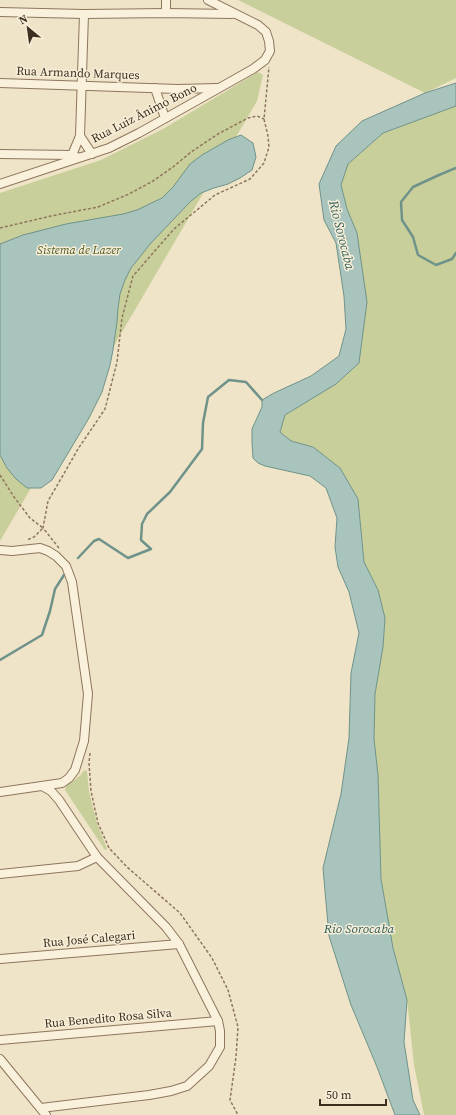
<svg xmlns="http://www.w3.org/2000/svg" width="456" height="1115" font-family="'Source Serif 4',serif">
<rect width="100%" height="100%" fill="#f0e4c8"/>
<g fill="#c9cf9b">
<path d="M238,0H456V78L425,93Z"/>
<path d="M258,72L263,75L257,101L0,541V193L101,160L163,129Z"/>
<path d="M456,106V1115H424L414,1065L407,1000L393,948L381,879L378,775L374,739L375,694L383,647L385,618L378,590L364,562L358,499L313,447L291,441L280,432L285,415L304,403L359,363L357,233L347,209L341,185L348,164L383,133Z"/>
<path d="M84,770L87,771L89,791L97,823L107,849L105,850L65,790C66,783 71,783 77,778C80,776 82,773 84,770Z"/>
</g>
<g fill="#a9c4bc" stroke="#6f938a">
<path d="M456,83V106L383,133L348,164L341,185L347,209L357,233L367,302L359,363L336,384L285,415L280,432L291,441L313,447L340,468L358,499L364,562L378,590L385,618L383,647L375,694L374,739L378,775L381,879L393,948L407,1000L404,1042L413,1100L420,1115H395L377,1067L351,1005L329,936L323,868L341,794L349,738L351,673L359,633L349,592L338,567L335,547L337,518L326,488L310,476L265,466L258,463L253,458L252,443V429L262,407V400L274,393L311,376L339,356L346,329L344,296L336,243L324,220L319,184L336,146L362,121L425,93Z"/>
<path d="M241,135L253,143L256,157L252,170L240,178L228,184L214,188L201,193L190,202L151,243L131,268L125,280L120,294L118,308L117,322L113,350L110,365L102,392L89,418L52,480L41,488H27L16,479L7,468L0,455V244L23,235L66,224L123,214L137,210L162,198L173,187L190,164L202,155L228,140Z"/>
</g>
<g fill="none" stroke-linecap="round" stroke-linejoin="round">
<g stroke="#6f938a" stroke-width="2.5">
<path d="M456,168L439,175L413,187L401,202L402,220L413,237L418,255L436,265L452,259L456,253"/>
<path d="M78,558L94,541L99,539L128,558L151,549L141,540L142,524L147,514L170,492L202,449L203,423L208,397L229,380L246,382L262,400"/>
<path d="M0,660L42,635L50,611L55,589L64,575"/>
</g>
<defs>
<g id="street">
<path d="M0,12L84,14L166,13L232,14"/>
<path d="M166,13V0"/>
<path d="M0,83L178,89L217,88"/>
<path d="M155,88L165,118"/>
<path d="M80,136L92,154"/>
<path d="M0,154L72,155L77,157"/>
<path d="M72,155L80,136L84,14"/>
<path d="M0,184L109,148L139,133L253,69L265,60L270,51L269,41L266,32L258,25L208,0"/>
<path d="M0,550L12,551L40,548L48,551L56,556L66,566L72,582L88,694L84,741L75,770L69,778L62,783L0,792"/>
<path d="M0,874L78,866L97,857"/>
<path d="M0,959L179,944"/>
<path d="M0,1040L218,1021"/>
<path d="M0,1059L46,1115"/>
<path d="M41,1108L149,1095L171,1091L187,1086L209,1066L220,1047V1031L218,1021L179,944L166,927L97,857L59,800L51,791L42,786"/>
</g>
</defs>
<use href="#street" stroke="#8d765c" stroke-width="10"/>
<g stroke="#8d765c" stroke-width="1.5" stroke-dasharray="3 2" stroke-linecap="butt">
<path d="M0,228L51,216L98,207L129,194L153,181L173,167L191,152L218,134L248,118L257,116L264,119"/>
<path d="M0,475L14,497L30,518L43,528L34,537L27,540"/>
<path d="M59,548L43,528L48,501L62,477L78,449L105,409L117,362L122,318L133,276L174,229L215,195L250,179L264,163L269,147L268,136L264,119L269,67"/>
<path d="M90,753L89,763L91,791L98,823L109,848L127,867L180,913L212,958L228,990L238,1027L236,1057L230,1100L238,1115"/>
</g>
<use href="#street" stroke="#faf1dc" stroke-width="8"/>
</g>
<g text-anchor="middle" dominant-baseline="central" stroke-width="3" stroke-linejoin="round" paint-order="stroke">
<g font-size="12" fill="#3d2e20" stroke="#f7eed8">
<text transform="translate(78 73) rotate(2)">Rua Armando Marques</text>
<text transform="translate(144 113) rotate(-27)">Rua Luiz Ânimo Bono</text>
<text transform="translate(89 939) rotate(-5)">Rua José Calegari</text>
<text transform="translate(108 1018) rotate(-5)">Rua Benedito Rosa Silva</text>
</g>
<g font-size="12" font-style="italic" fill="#4d5a26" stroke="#f7eed8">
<text x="79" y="250">Sistema de Lazer</text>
</g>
<g font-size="13" font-style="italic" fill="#2f5d5a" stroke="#f7eed8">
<text transform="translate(342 235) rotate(76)">Rio Sorocaba</text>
<text x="359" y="928">Rio Sorocaba</text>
</g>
</g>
<g transform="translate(28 28) rotate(331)" stroke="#f7eed8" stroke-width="3" paint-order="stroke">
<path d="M0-3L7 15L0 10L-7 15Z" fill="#3d2e20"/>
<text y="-6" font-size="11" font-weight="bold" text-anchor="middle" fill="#3d2e20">N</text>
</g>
<path d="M320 1099v6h66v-6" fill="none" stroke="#3d2e20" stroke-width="2"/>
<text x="326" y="1099" font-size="12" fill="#3d2e20" stroke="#f7eed8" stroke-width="3" paint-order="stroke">50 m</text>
</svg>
